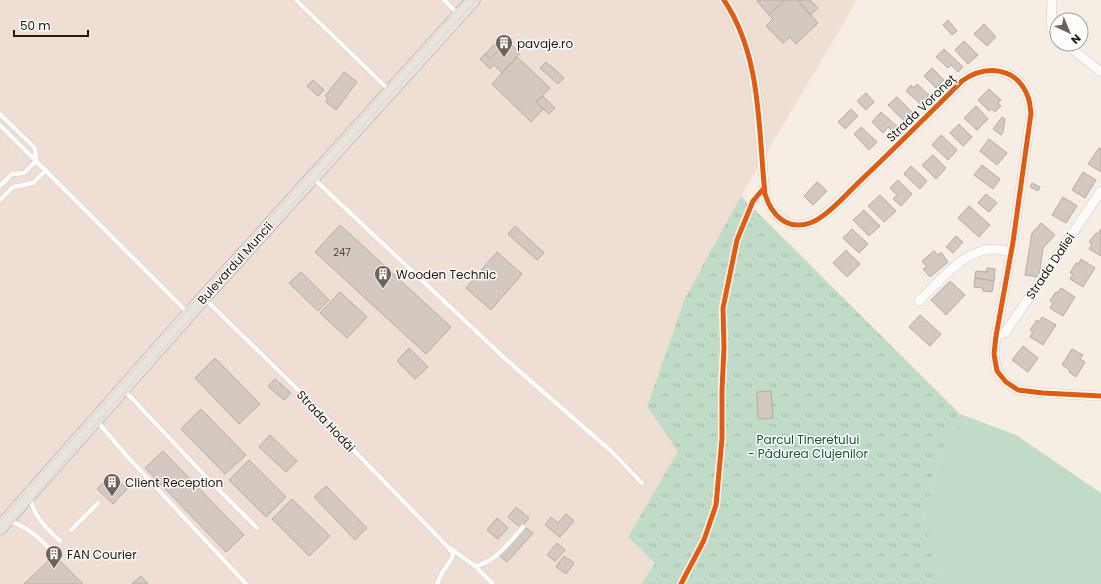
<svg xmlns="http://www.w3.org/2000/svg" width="1101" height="584" font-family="Poppins,sans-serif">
<defs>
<pattern id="park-tufts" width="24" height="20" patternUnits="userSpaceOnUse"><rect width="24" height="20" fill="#c0dbc7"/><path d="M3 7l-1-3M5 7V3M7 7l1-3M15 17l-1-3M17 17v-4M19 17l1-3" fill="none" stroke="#a5bbaa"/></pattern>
</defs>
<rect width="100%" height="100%" fill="#f6ede4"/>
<path fill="#eeded4" d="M0,0H857L741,196L685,298L647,407L678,451L628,537L655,563L641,584H0Z"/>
<path fill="#c0dbc7" d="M960,414L1016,435L1101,493V584H944L924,519L938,461Z"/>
<path fill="url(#park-tufts)" d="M741,196L960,414L938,461L924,519L944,584H641L655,563L628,537L678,451L647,407L685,298Z"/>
<g fill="#d3c9c0" stroke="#b5aca3">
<path d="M758,0H785L769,15L757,1Z"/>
<path d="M785,0H797L818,23L796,44L790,37L783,43L766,26L773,19L769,15Z"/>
<path d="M797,0H810L818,8L811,15Z"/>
<path d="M948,20L957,31L952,35L943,25Z"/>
<path d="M984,24L996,37L987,46L974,34Z"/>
<path d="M508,41L520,53L502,73L494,65L490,69L480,59L485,54L490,59Z"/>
<path d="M964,41L978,55L968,64L955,50Z"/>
<path d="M496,43L501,48L490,59L485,54Z"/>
<path d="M944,49L963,67L958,72L951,65L948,68L936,57Z"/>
<path d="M517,57L550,88L536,102L543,109L531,122L492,84Z"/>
<path d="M546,62L564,78L558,84L540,68Z"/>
<path d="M932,68L944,80L936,88L924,76Z"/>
<path d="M344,72L357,82L336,110L326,102L328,99L325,96Z"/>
<path d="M313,80L324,90L318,96L307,86Z"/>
<path d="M917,84L931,97L923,106L906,91L911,85L914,88Z"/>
<path d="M989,89L1001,100L998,103L1001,106L995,112L992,109L989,111L978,100Z"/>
<path d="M866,93L874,102L866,110L857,101Z"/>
<path d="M543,96L555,108L549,114L536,102Z"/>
<path d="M897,97L914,114L906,123L888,105Z"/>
<path d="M976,106L988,119L977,130L964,118Z"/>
<path d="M851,109L858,116L845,129L838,122Z"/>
<path d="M881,112L899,128L895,133L888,127L883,133L872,122Z"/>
<path d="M1002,117L1005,119L1003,132L1001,135L993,129Z"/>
<path d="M959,124L972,137L963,146L950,133Z"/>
<path d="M861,127L877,142L869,150L854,134Z"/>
<path d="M941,135L957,150L948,160L932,145Z"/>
<path d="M989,139L1007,153L997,165L980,151Z"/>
<path d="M1099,148L1101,149V172L1088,164Z"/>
<path d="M933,155L946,168L936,179L922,165Z"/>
<path d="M982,165L1000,179L993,189L974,175Z"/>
<path d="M911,166L927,181L920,189L904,174Z"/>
<path d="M1083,172L1096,180L1085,198L1072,190Z"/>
<path d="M898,180L912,194L901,206L893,199L897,195L890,188Z"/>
<path d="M817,182L827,191L813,205L804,196Z"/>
<path d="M1032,183L1040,187L1038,191L1030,187Z"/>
<path d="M986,194L997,203L989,212L978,203Z"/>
<path d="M880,195L896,211L884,222L868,206Z"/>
<path d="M1063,197L1077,206L1066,223L1052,215Z"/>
<path d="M969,206L990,225L979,237L958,218Z"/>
<path d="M864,210L880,226L869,236L853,220Z"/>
<path d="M1041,223L1055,235L1043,248L1039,277L1025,275L1032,233Z"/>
<path d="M340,225L451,327L426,354L315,252Z"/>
<path d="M515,226L544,253L537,260L508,234Z"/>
<path d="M852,229L868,244L859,253L843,238Z"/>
<path d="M1101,229V256L1089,249L1092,244L1089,242L1096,233L1097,234Z"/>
<path d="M956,236L963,242L953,253L946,247Z"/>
<path d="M846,250L860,264L847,277L833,263Z"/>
<path d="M934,251L938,255L941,252L948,262L930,277L923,269L927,267L922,261Z"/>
<path d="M497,252L522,274L491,310L466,288Z"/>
<path d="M1081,259L1095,268L1083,287L1070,279L1073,274L1070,273L1076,263L1078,264Z"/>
<path d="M987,268L995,269L994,281L975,278L976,271L987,272Z"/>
<path d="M301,272L329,300L318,311L289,283Z"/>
<path d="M975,278L994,281L992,292L983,291V288L974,287Z"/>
<path d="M950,281L965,295L946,315L931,300Z"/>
<path d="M1061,288L1075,297L1063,316L1050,308L1053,303L1050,301L1056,292L1058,293Z"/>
<path d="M340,292L367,317L347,338L320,313Z"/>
<path d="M920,315L941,334L930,346L909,327Z"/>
<path d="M1042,317L1056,325L1043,345L1030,337L1033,332L1030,330L1037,320L1039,322Z"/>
<path d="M1023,346L1038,358L1028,372L1012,360Z"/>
<path d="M409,348L428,367L415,379L397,361Z"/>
<path d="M1072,349L1083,355L1080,359L1085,362L1076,377L1069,372L1070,370L1062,365Z"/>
<path d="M215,358L260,404L239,424L195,378Z"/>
<path d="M275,379L291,393L284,400L268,386Z"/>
<path d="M771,391L773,418L758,419L757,392Z"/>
<path d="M201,409L246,455L225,474L181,429Z"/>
<path d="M270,435L297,461L286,472L259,447Z"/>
<path d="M163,451L244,535L226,552L145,468Z"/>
<path d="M249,460L286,497L266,517L229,480Z"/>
<path d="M112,474L127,489L113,504L97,489Z"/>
<path d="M326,486L367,528L355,540L314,497Z"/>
<path d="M292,499L330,536L309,556L272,519Z"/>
<path d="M516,507L529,518L521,528L508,517Z"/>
<path d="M566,514L574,521L560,537L545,525L551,517L558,523Z"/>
<path d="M497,518L508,528L498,539L487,530Z"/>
<path d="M525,527L533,533L507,562L499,555Z"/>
<path d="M557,543L565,550L555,561L547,555Z"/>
<path d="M54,555L83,584H24Z"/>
<path d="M564,556L574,563L566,574L556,567Z"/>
<path d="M141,576L148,584H132Z"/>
</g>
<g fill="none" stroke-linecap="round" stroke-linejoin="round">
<defs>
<g id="service">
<path d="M296,0L389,90"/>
<path d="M444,0L458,14"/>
<path d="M0,114L35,148L36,161"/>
<path d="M0,125L188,313"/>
<path d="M314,179L510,363L611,451L642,483"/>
<path d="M0,186L12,174L24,173L36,161"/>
<path d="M0,200L13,187L33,183L46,170"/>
<path d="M205,299L330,421L334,430L447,546L453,554L451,560L443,571L437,584"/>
<path d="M124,390L211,482L257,528"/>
<path d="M97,421L125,454L246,584"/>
<path d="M30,497C33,516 47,529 60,541"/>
<path d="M9,521C24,525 41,538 51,551"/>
<path d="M71,530L98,503"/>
<path d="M450,548L475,566L493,584"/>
<path d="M475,566C495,563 510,541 523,527"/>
</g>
<g id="minor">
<path d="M724,0C762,57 758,128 765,194C771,214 786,231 810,223C825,218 847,194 859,182C894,149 928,115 962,81C986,64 1017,67 1028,97C1030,102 1030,108 1031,113L1013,242L996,336L994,354L997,371L1006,382L1018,390L1043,393L1101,396"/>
<path d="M1052,0L1051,27L1057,35"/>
<path d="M1066,44L1101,72"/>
<path d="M919,301C938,282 966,248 995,249C1000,249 1006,251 1011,252"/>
<path d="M996,336L1005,333L1101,191"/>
</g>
<path id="primary" d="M0,528L189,314L473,0"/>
</defs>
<use href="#service" stroke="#d3cbc1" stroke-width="5.5"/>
<use href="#minor" stroke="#d3cbc1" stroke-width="10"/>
<use href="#primary" stroke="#a89e8e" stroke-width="15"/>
<use href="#service" stroke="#fefcfb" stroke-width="4.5"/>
<use href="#minor" stroke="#fefcfb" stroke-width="9"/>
<use href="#primary" stroke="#e8e3dc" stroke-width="14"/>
<g stroke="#d7d4d1" stroke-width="1">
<path d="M0,521L186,311L466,0"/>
<path d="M0,536L31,502L98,422L476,0"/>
</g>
<defs>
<g id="cycleway">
<path d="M724,0C762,57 758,128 765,194C771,214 786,231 810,223C825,218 847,194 859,182C894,149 928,115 962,81C986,64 1017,67 1028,97C1030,102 1030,108 1031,113L1013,242L996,336L994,354L997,371L1006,382L1018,390L1043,393L1101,396"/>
<path d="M681,584L704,540L716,505L722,439V390L724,348L723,308L737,240L753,201L764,188"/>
</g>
</defs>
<use href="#cycleway" stroke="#fdfdfd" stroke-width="8"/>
<use href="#cycleway" stroke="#e8590c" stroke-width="5"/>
</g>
<defs>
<symbol id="building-pin" viewBox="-11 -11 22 30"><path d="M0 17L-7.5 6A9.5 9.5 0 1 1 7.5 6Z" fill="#6c635a" stroke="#fdfdfd"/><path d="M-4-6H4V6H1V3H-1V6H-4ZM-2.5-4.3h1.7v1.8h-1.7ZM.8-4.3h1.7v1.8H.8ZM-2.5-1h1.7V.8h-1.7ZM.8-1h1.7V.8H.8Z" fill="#fff"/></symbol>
</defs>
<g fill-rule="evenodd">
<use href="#building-pin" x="494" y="33" width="20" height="27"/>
<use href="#building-pin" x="373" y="264" width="20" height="27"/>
<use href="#building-pin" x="102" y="472" width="20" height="27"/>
<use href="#building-pin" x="44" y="544" width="20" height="27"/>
</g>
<g text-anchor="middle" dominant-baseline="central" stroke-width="3" stroke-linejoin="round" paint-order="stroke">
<g font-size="10" fill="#4e443b">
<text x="342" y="252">247</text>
</g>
<g font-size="12" fill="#22180f" stroke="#fdfdfd" text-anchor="start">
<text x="517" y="43">pavaje.ro</text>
<text x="396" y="274">Wooden Technic</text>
<text x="125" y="482">Client Reception</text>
<text x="67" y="554">FAN Courier</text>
</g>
<g font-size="12" fill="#22180f" stroke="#fdfdfd">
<text transform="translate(921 108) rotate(-44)">Strada Voroneț</text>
<text transform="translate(235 263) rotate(-48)">Bulevardul Muncii</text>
<text transform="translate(1050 266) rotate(-56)">Strada Daliei</text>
<text transform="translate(326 421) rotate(47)">Strada Hodăi</text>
</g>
<g font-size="12" fill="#14533b" stroke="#fdfdfd">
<text x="808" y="439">Parcul Tineretului<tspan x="808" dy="14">- Pădurea Clujenilor</tspan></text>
</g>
</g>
<g transform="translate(1069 32) rotate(136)"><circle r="19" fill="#fdfdfd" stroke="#a5a19e"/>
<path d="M0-3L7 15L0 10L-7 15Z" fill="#6c635a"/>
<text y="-6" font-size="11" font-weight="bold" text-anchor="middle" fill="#22180f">N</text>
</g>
<path d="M14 30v6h74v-6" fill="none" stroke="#22180f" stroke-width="2"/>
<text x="20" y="30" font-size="12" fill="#22180f" stroke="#fdfdfd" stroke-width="3" paint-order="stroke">50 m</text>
</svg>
